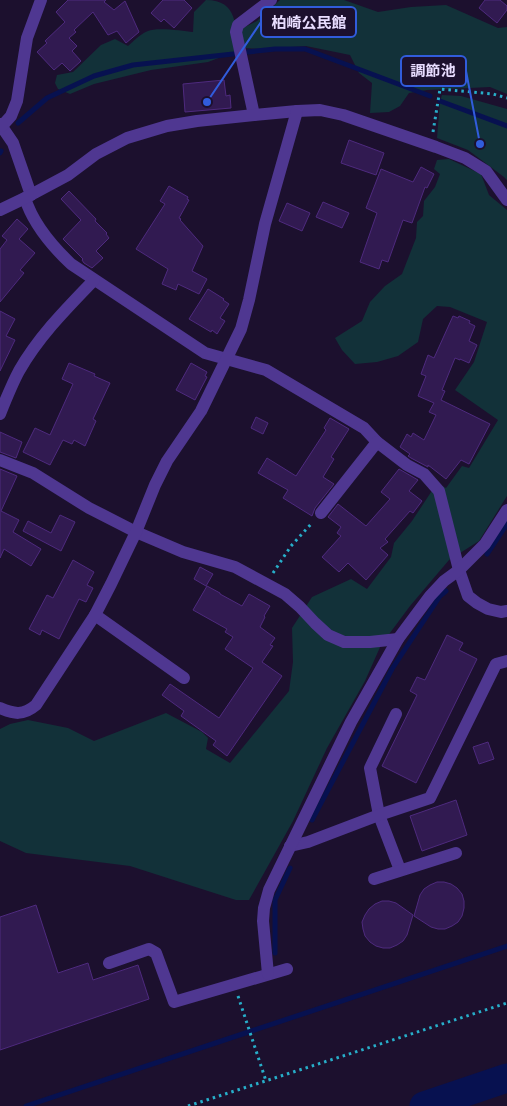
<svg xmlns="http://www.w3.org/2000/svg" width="507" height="1106" font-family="'Golos Text','Noto Sans JP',sans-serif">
<rect width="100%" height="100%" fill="#1c102e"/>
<g fill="#123139">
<path d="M206,0C238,0 236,27 237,51L208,62L151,70L94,84L70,94L58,89L55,83L57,75L73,72L101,45L115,39L128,46C134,41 140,34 148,31C157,27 183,31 193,32L194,12Z"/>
<path d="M280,0H344L378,12L411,7L446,5L498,28L507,27V94L490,87L427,90L409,93L400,106L389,112L370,113L372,83L359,73L350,55L306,46L261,49L245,48L241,29L257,21Z"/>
<path d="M442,95L461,96L507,109V180L504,177L468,150L437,138L440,101Z"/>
<path d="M449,159L481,174L489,195L507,210V496L479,541L449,560L410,606L381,645L365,681L327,748L293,821L249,900H236L130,866L26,853L0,841V729L10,724L28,720L68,728L94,741L166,713L202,732L208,738L206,749L230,763L289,691L293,662L292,628L312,597L351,579L367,589L391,557L394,543L412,521L437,483L446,488L462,466L469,468L498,420L455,390L474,362L487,322L450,307L437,306L423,319L418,342L398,356L377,362L355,364L342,350L335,338L362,321L370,302L385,286L402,274L416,238L417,222L423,216L424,201L435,187L440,174L434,169L437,160Z"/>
</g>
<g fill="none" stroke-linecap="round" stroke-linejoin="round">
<g stroke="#071150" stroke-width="5">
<path d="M248,52L275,49H305L430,96"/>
<path d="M440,101L507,126"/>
<path d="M18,123L47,98L94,76L133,65L233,54"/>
<path d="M0,153L1,151"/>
<path d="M487,554L507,524"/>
<path d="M312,820L392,669L440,596L446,591"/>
<path d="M275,953V900L290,868"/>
<path d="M26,1106L507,946"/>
</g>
<path stroke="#071150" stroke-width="29" d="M424,1106L507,1078"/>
</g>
<g fill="#311a51" stroke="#4e2a7e">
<path d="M68,0H106L104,2L114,10L125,1L139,32L126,43L117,31L108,35L93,12L74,30L76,32L69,38L77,46L72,51L81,61L70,71L62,63L54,70L37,52L47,43L45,41L65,22L56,12Z"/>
<path d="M163,0H184L192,8L174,28L164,19L161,22L151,13Z"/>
<path d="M485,0H500L507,6V10L497,23L479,8Z"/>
<path d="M224,80L226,96L230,95L231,108L185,112L183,84Z"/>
<path d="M349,140L384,153L376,175L341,163Z"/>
<path d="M421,167L434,174L427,188L425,187L412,223L403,220L388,262L382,260L379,269L360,262L377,213L366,208L381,169L413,182Z"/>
<path d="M169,186L188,197L187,199L189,200L179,218L181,219L180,220L203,246L192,271L207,279L199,294L178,284L176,290L162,284L168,269L136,249L165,204L160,201Z"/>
<path d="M69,191L96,219L95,221L107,233L106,234L109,238L96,251L103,258L92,268L84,263L82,260L83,259L63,239L81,220L61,199Z"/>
<path d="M323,202L349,213L342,228L316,217Z"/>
<path d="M287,203L310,213L302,231L279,221Z"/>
<path d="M17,219L28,229L19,239L35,253L20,270L24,273L0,302V249L7,240L2,236Z"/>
<path d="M208,289L224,299L223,300L229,304L220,318L225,321L217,334L212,330L211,332L189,319Z"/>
<path d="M0,311L15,319L6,336L15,340L0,371Z"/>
<path d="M453,316L458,318L459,316L470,321L469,323L475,326L469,341L477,345L469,363L460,359V360L455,358L442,390L445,391L441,400L490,424L469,464L461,460L446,479L428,465V467L411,458L408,456L410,454L400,447L407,434L411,437L413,433L424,440L436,415L429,412L434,403L418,396L426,376L421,374L428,355L434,358Z"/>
<path d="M69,363L95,374L94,376L110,383L93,419L96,421L85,446L74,440L72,444L63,440L50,465L23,452L35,428L50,435L73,384L62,379Z"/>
<path d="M191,363L207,372L205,376L207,377L195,400L176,390Z"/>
<path d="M256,417L268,423L263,434L251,428Z"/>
<path d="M330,418L349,429L331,457L334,459L323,477L334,484L315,508L312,516L283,498L288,490L258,473L267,458L296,476L326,430L324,428Z"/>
<path d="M0,432L22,442L16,458L0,452Z"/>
<path d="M0,469L17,476L1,511L19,520L13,532L41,549L31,566L4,549L0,558Z"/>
<path d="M399,469L418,480L409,491L422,501L413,513L410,511L385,539L388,542L380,548L388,555L366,580L348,563L339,572L322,557L341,536L337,533L341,527L328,517L338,504L366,526L390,499L381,492Z"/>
<path d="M60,515L75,522L61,551L23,531L28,521L51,533Z"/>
<path d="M73,560L94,572L87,585L93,588L86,602L79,599L59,639L42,630L40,635L29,629L47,595L53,598Z"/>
<path d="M200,567L213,574L206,586L194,579Z"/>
<path d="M207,586L220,593V594L242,606L249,594L270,606L264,616L265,617L260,627L275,638L270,645L273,646L262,662L282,676L227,756L213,745L216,741L181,716L184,711L162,695L170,684L219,718L253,668L225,649L233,637L225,632L227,629L193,610Z"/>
<path d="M447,635L463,643L459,650L477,659L416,783L382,766L417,695L410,691L417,677L425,680Z"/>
<path d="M488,742L494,759L479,764L473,747Z"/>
<path d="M456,800L467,835L422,851L410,816Z"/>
<path d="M437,882H444L451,884L457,888L462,894L464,901V908L462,916L458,922L452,926L445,929H438L431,927L414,916L420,895L424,889L430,885Z"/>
<path d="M382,901H389L396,903L413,915L407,935L403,941L397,945L390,948H383L376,946L370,942L365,936L363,929L362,922L365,915L369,909L375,904Z"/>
<path d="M36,905L58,973L88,963L93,980L138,965L149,999L0,1050V917Z"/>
</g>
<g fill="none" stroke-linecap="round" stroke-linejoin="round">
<g stroke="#27aec9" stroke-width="3" stroke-dasharray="2.5 4" stroke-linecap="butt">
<path d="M433,132L440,89L493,94L507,98"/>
<path d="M273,573L291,546L312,523"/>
<path d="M238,996L266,1081"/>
<path d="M188,1106L507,1003"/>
</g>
<g stroke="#4f3791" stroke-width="12">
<path d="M254,115L236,32L238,25L271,0"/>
<path d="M0,124L13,143L31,195"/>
<path d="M2,126L11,116L17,101L27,38L41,0"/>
<path d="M25,198C33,224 52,246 71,264L205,353L266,370L364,428L377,442L407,465L424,474L439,491L459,570L468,596L477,603L488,609L501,612L507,611"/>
<path d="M0,210L25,198L68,175L96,154L127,138L167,126L197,121L254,115L297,111L320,110L343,115L436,147L465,158L486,171L507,200"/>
<path d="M0,414C6,399 12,384 19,371C39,336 67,308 94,280"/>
<path d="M0,460L33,473L89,508L136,532L183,552L235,567L285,594L300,607L315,623L328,635L344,642H370L398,639"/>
<path d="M321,513L377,442"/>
<path d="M95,615L184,678"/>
<path d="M0,708C14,714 23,716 36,705L95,615L111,584L136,532L155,485L167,461L201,411L241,329L249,300L265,224L297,111"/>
<path d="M396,714L370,768L379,815L400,870"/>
<path d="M290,846L308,842L379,815L430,798L496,664L507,661"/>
<path d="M374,879L456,853"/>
<path d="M109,963L149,949L156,953L174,1002L287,969"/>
<path d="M268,974L263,921L264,908L269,890L351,722L398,639L430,596L444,581L459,570L485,544L507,510"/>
</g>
</g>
<path fill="none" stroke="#315cdc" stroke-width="2" d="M207 102L261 22M480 144L466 71"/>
<g fill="#315cdc" stroke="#1c102e" stroke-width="2">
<circle cx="207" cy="102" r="5"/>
<circle cx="480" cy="144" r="5"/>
</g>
<g fill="#1c102e" stroke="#315cdc" stroke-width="2">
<rect x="261" y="7" width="95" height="30" rx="5"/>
<rect x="401" y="56" width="65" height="30" rx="5"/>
</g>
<g font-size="15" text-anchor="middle" font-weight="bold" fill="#e8ddff">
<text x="309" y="28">柏崎公民館</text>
<text x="433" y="76">調節池</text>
</g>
</svg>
